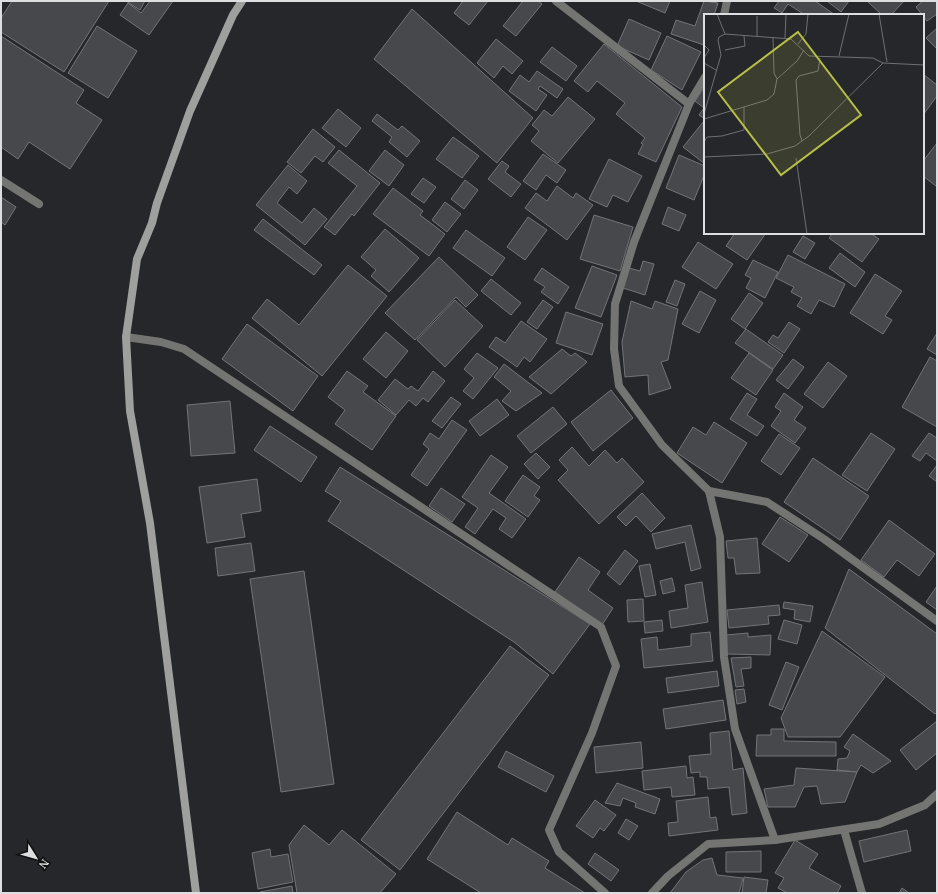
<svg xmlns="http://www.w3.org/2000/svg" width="938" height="894" font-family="'PT Serif',serif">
<rect width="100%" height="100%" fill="#26272a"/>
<g fill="#46484b" stroke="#737478">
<path d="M12,1H109L64,72L1,32V18Z"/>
<path d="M126,1H145L140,10Z"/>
<path d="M150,1H173L149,35L120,15L128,3L141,13Z"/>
<path d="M463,1H488L469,25L454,13Z"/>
<path d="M523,1H538L542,4L516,36L503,26Z"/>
<path d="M636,1H670L665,13Z"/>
<path d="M704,1L718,3L714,15H705L704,45L671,34L676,20L695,26Z"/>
<path d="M779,1H815L835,15H805L788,4L782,13L774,8Z"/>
<path d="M827,1H849L841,12Z"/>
<path d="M867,1H904L891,15H882Z"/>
<path d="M923,1H937V14L927,21L916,7Z"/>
<path d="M412,9L533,118L497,163L374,59Z"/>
<path d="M629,19L661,33L649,60L617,46Z"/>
<path d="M97,26L137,51L108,98L68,73Z"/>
<path d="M937,28V47L936,48L926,38Z"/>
<path d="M1,36L84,90L76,103L102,120L70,169L29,142L18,159L1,147Z"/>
<path d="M667,36L701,52L682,90L651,70Z"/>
<path d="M496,39L523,61L512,74L503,66L494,78L477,63Z"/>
<path d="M604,44L682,107L656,162L638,154L643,144L641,143L645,138L616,114L625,103L597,81L588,92L574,81Z"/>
<path d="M552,47L577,66L566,81L540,62Z"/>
<path d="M537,71L563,89L557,98L540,86L538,89L547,95L536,111L509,91L520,75L529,82Z"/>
<path d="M923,74L937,85V96L923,115Z"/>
<path d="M705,86V119L699,115L704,108L695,101Z"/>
<path d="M568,97L595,119L558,163L531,141L539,131L532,125L544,110L552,116Z"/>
<path d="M338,109L361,128L346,147L322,128Z"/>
<path d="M377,114L398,130L402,126L420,141L407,157L389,142L392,137L372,121Z"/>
<path d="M704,121L705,122V164L683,147Z"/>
<path d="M313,129L335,147L323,162L315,156L301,173L287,162Z"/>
<path d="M453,137L479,156L462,178L436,159Z"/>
<path d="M937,143V185L936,186L923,176V161Z"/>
<path d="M339,150L380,183L354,216L352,214L335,235L324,227L357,186L328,163Z"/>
<path d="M385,150L404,165L389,186L369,171Z"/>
<path d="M543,154L566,170L557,183L546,175L536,190L523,181Z"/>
<path d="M679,155L705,166V173L694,200L666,188Z"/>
<path d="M609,159L642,176L628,202L613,195L607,207L589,199Z"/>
<path d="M502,161L509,166L505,172L521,184L511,197L488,179Z"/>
<path d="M288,165L307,181L297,194L289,187L277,203L302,223L314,208L327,219L305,245L256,205Z"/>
<path d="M423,178L436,187L424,203L411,194Z"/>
<path d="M465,180L478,190L464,209L451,199Z"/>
<path d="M557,186L573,198L576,193L593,205L567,240L525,208L536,193L547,201Z"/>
<path d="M393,188L423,211L420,215L445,234L429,256L373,214Z"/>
<path d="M1,197L16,207L5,225L1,222Z"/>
<path d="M445,202L461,214L447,232L432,220Z"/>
<path d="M668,207L686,215L679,231L662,224Z"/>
<path d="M594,215L633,227L620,271L580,259Z"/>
<path d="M528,217L547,230L525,260L507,247Z"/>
<path d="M263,219L322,265L314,275L254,230Z"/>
<path d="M385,229L419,258L389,292L371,276L376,270L361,257Z"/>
<path d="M466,230L505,258L492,276L453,248Z"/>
<path d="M735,233H766L747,260L726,246Z"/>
<path d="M833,233H870L879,239L862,262L829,238Z"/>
<path d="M803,236L815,243L805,259L793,252Z"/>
<path d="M698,242L733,264L716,289L682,267Z"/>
<path d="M840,253L865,272L855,287L829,268Z"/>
<path d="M788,255L845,284L834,307L819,300L811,314L797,306L802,298L791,292L794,287L776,278Z"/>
<path d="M439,257L478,295L466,307L456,297L415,340L385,313Z"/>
<path d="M753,260L778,272L765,298L746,288L751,278L745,275Z"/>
<path d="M643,261L654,264L645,295L623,288L629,268L640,271Z"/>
<path d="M348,265L387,296L322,376L252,318L267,299L299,325Z"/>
<path d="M592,266L617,275L601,317L575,308Z"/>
<path d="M542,268L569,287L558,304L541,292L545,287L534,280Z"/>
<path d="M875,274L902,291L885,316L892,320L883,334L850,313Z"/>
<path d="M491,279L521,303L511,315L481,291Z"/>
<path d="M675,280L685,284L677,306L666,302Z"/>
<path d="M700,291L716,300L699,333L682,324Z"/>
<path d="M749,293L763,303L745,329L731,319Z"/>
<path d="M455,300L483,326L445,367L417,340Z"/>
<path d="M543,300L553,307L537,329L527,322Z"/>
<path d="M631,301L652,309L655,301L678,309L668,360L661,362L671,388L649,395L648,375L625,377L622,342Z"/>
<path d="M566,312L603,324L592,355L556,343Z"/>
<path d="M521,321L547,339L530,362L524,357L517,367L489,347L496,337L505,343Z"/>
<path d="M789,322L800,329L784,353L768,342L773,335L778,338Z"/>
<path d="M247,324L318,376L293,411L222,359Z"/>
<path d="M746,329L783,355L773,369L735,343Z"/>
<path d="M386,332L408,351L386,378L363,359Z"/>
<path d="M937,333V355L927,349Z"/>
<path d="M562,349L571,356L575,353L587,362L551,394L529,377Z"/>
<path d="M477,353L498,368L473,399L463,391L474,378L464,369Z"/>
<path d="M749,353L773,370L756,395L731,378Z"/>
<path d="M930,357L937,361V427L902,407Z"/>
<path d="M793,359L804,367L788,389L776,380Z"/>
<path d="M828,362L847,376L823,408L804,394Z"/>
<path d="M504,364L542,393L516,411L502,401L511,391L494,377Z"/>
<path d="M347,371L368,386L363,392L396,416L372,450L335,424L345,410L328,397Z"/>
<path d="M433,371L445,381L428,402L423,398L416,406L409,400L396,415L378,400L395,379L408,389L411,386L418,391Z"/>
<path d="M611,390L633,418L593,451L571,422Z"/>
<path d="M747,393L757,399L747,415L764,426L757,436L730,419Z"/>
<path d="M784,393L803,407L794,420L806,428L795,443L771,426L781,411L775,407Z"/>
<path d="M451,397L461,404L442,428L432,421Z"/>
<path d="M497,399L509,415L480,436L469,421Z"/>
<path d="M230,401L235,453L191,456L187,405Z"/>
<path d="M553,407L567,424L531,453L517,436Z"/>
<path d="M452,420L467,430L427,486L411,475L429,449L423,444L430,433L439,439Z"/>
<path d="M714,422L747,443L722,483L677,453L693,427L706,435Z"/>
<path d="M270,426L317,457L301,482L254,450Z"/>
<path d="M871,433L895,449L867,491L842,475Z"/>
<path d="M929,433L937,438V461L926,453L920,461L912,456Z"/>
<path d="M779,434L800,448L781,475L761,461Z"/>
<path d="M572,447L589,466L605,450L617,463L622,458L644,482L599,524L558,480L568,470L559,460Z"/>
<path d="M536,453L550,467L538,479L524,464Z"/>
<path d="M491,455L508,467L489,493L526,519L512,538L499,529L506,518L493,509L475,534L465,527L478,508L462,497Z"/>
<path d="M813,458L869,496L840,540L784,502Z"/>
<path d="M937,465V482L929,476Z"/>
<path d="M340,467L590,624L553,674L514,642L328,521L341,501L325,491Z"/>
<path d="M523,475L540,487L534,496L540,500L528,517L505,501Z"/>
<path d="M257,479L261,511L241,514L245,537L207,543L199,487Z"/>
<path d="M441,488L465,504L452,522L429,506Z"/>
<path d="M642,493L665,518L651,532L636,516L626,526L617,517Z"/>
<path d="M780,517L808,535L789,562L762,544Z"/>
<path d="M889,520L935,554L919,576L897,560L884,577L861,560Z"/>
<path d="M691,525L701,568L691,571L685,542L656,549L652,534Z"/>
<path d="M757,538L760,573L736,574L734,558H728L726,541Z"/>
<path d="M251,543L255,571L218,576L215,548Z"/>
<path d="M625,550L638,561L620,585L607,574Z"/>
<path d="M579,557L600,572L588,590L613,608L602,625L555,592Z"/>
<path d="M650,564L656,595L645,597L639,566Z"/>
<path d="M849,569L937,634V712L935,714L825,628Z"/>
<path d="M304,571L334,784L281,792L250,579Z"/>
<path d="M672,578L675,591L663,594L660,581Z"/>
<path d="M702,582L708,622L671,628L669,611L688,608L685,585Z"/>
<path d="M937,586V610L926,602Z"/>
<path d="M643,599L644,621L628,622L627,600Z"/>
<path d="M784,602L813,606L810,622L794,619L795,610L783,608Z"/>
<path d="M779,605L780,615L768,616L769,624L729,628L727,610Z"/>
<path d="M662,620L663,631L645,633L644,622Z"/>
<path d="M784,620L802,625L797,644L778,639Z"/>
<path d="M822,631L885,677L840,737H788L781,718Z"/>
<path d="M710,632L713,661L644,668L641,639L657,637L658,650L691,646V634Z"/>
<path d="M748,633V637L771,635L770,655L727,654L726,635Z"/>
<path d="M510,646L549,675L400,870L361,840Z"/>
<path d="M751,657V668L741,669L744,686L736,687L731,658Z"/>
<path d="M786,662L799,667L782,710L769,705Z"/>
<path d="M717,671L719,686L668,693L666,678Z"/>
<path d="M744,689L746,702L737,704L735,690Z"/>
<path d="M723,700L726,720L666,729L663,709Z"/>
<path d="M937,721V753L916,770L900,750Z"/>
<path d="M771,729H784V741L836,742V756H756L757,735H771Z"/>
<path d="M729,731L733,770L743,768L747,813L732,815L729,787L708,789L707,777H700V772L691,773L689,756L711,754L710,733Z"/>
<path d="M853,734L891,761L873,773L861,765L857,772L837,770L838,759L847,758L850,751L844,747Z"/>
<path d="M641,742L643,768L596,773L594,747Z"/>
<path d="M506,751L554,776L546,792L498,767Z"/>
<path d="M686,766L687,778L693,777L695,795L672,797L671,787L644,790L642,771Z"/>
<path d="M796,768L857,772L845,802L821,804L817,786L804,787L795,807H768L764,789L794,785Z"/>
<path d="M617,783L660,799L655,814L635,807L636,803L623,798L620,806L605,803Z"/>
<path d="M708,797L710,818L716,817L718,830L669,836L668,823L678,822L676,801Z"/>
<path d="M595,800L616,815L604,831L600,828L593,838L576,826Z"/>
<path d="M457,812L508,845L512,838L549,861L545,868L585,893H481L427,859Z"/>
<path d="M626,819L638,826L629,840L618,833Z"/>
<path d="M304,825L329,845L342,830L396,874L380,893H297L289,845Z"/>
<path d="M907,830L911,851L864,862L859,841Z"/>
<path d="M795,840L818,854L809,868L841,886L837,893H787L778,888L784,878L775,873Z"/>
<path d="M270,849L271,857L288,854L293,882L258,889L252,853Z"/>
<path d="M761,851V872H726V852Z"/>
<path d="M595,853L619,870L611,881L588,864Z"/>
<path d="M712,858L717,875L743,878L739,893H670L686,872L703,860Z"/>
<path d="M744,877L768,880L766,893H742Z"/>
<path d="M292,886L293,893H260V892Z"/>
<path d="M902,888L909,893H899Z"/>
</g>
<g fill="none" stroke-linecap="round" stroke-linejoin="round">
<path stroke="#747472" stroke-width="8" d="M1,180L39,204"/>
<g stroke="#747472" stroke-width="8">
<path d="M556,1L689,104"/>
<path d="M724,15L727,1"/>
<path d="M705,77L689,104L634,242L615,304L614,349L619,386L662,445L709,491L720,537L724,657L735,729L775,840"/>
<path d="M126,337L161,342L184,349L601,627L616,666L592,733L549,830L559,852L605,893"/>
<path d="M709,491L767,502L824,539L937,621"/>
<path d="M844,830L862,893"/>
<path d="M652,893L668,876L708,844L775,840L879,824L925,805L937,794"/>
</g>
<path stroke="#9f9f9d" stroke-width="8" d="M196,893L150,523L130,411L126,337L137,259L152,223L157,203L190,111L233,15L242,1"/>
</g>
<g transform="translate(704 14)">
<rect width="220" height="220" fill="#26272a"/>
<path fill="none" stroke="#6f7072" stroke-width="1" d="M13,0L21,20L87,25L105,42L169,44L179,49M175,0L183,48M53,22V2M69,23L70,59L73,65M81,24L82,0M94,30L102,20L104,0M0,31L5,36L0,44M21,36L41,32L40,22M135,42L145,0M0,49L12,56M0,100L17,41L14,26L15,23L21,20M0,105L63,86L70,80L73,65L93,47L100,36M98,127L96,121L92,66L95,62L114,57L116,44M0,128L3,123L18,122L40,116V93M0,143L63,140L91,132L105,122L179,49L220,51M92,144L103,220"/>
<path fill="#b7c147" fill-opacity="0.15" stroke="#b7c147" stroke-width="2" d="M94,18L157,101L77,161L14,78Z"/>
<rect width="220" height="220" fill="none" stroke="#dddedf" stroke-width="2"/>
</g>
<rect width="938" height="894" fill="none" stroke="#dddedf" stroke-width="4"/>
<g transform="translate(36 858) rotate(127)" stroke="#0f1011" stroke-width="3" paint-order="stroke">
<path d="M0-3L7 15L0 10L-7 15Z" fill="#dddedf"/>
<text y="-6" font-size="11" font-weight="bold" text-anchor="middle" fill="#dddedf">N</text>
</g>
</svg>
